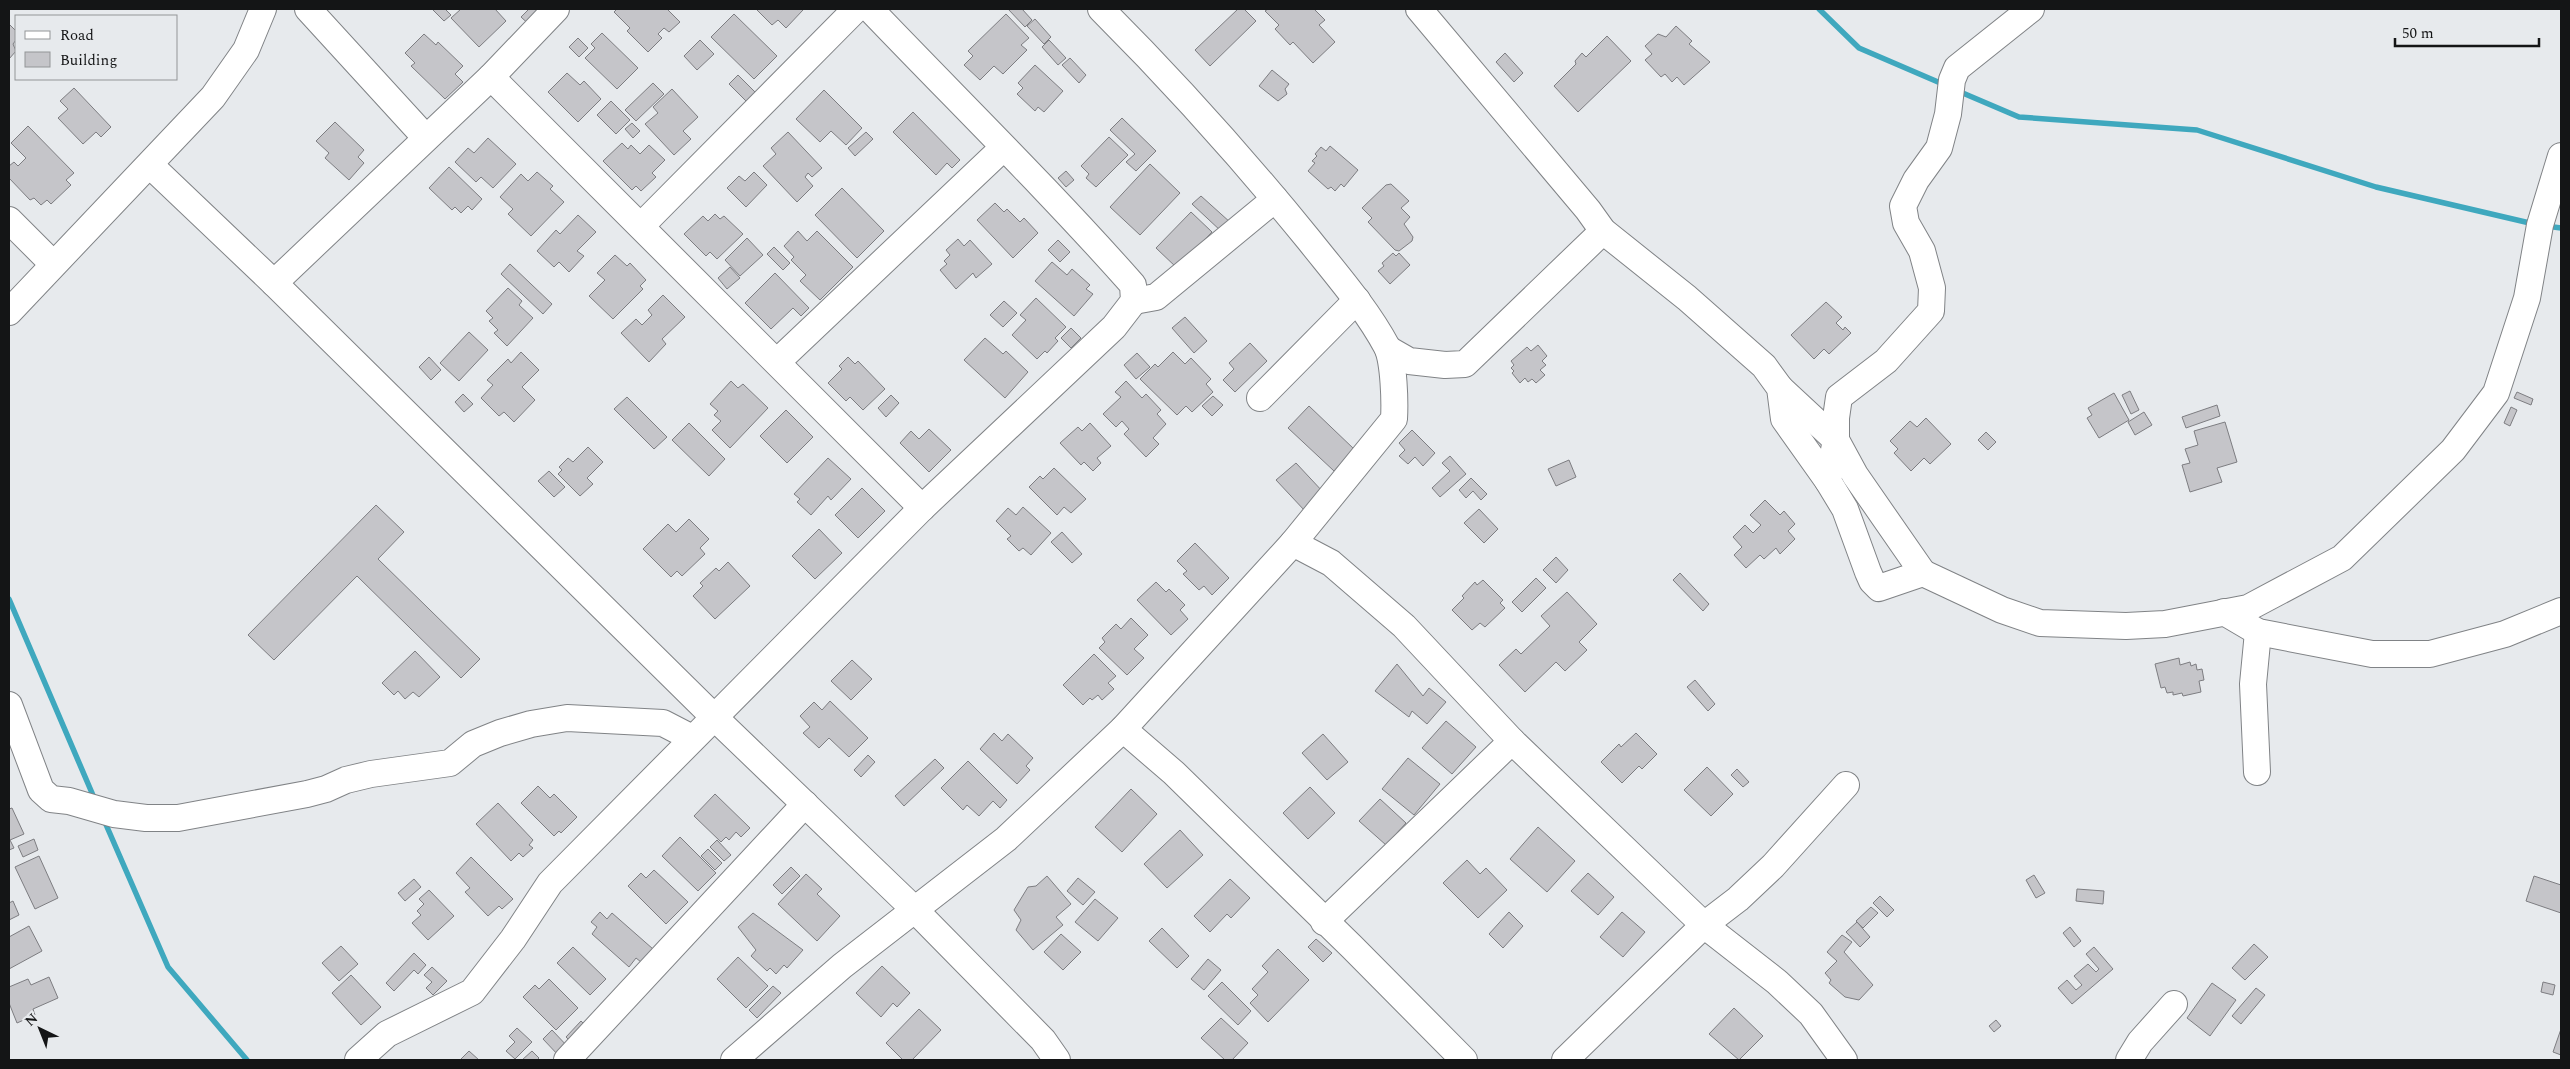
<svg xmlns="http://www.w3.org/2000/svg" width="2570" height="1069" font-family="Spectral,serif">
<rect width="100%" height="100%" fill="#e7eaed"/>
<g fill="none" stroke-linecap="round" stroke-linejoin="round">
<g stroke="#3fa8be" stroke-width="5.5">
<path d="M1819,9L1859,48L1945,85"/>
<path d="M1958,91L2019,117L2197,130L2376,187L2534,224"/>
<path d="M2546,226L2561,228"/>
<path d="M9,599L95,800"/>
<path d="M104,820L168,967L247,1060"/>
</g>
</g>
<g fill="#c5c5c9" stroke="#7d7d81">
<path d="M432,9H445L451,15L444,21Z"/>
<path d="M461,9H495L506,21L479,47L451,18Z"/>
<path d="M529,9H544L533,28L521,17Z"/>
<path d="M617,9H667L680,22L669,32L664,28L658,34L662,38L648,52L627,31L630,28L614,12Z"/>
<path d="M756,9H802L803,10L786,28L778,20L772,25Z"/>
<path d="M1008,9H1022L1032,20L1025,27Z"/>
<path d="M1238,9H1244L1256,21L1210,66L1195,50Z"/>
<path d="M1268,9H1314L1325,20L1319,25L1335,42L1313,63L1293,42L1290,45L1275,29L1279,25L1265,11Z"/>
<path d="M734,14L777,56L754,79L711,37Z"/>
<path d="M1006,14L1029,38L1021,45L1027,50L1003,74L994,66L980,80L964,65L973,56L968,51Z"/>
<path d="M1035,19L1051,37L1044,44L1027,26Z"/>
<path d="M9,24L16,31V40L13,44L16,51L9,59Z"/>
<path d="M1676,26L1692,41L1689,44L1710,62L1684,85L1677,77L1672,82L1665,74L1661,77L1645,60L1652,54L1645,46L1658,34L1666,37Z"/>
<path d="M602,33L638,68L617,89L585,58L595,48L591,44Z"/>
<path d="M424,34L436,45L438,42L463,66L455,74L463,82L445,99L411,66L415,63L405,53Z"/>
<path d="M1607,36L1631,61L1578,112L1554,86L1576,64L1575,61L1582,53L1586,57Z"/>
<path d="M578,38L588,48L579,57L569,47Z"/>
<path d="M700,40L714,54L697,70L684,56Z"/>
<path d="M1049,40L1066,58L1058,65L1042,47Z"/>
<path d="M1505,53L1523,73L1514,82L1496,62Z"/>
<path d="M1070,58L1086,75L1079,83L1062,65Z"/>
<path d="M1035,65L1063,91L1044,112L1038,107L1035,111L1017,94L1023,88L1018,83Z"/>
<path d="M1272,70L1289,84L1285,89L1287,94L1278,101L1259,86Z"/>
<path d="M567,73L580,85L584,81L601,99L578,122L548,92Z"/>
<path d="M738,75L758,95L749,104L729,84Z"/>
<path d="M653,83L664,94L636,121L625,110Z"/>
<path d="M74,88L111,127L101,137L96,132L83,144L58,118L68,109L60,101Z"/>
<path d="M672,89L698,117L683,131L691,139L674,155L645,124L658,113L653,107Z"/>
<path d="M824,90L862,128L846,145L831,131L820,142L796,119Z"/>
<path d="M611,101L630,120L616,134L597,115Z"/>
<path d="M913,112L960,160L952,168L947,163L936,175L893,132Z"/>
<path d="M1122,118L1156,151L1136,171L1126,162L1135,154L1110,130Z"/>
<path d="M335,122L364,150L358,157L364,163L349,180L325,158L329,153L316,141Z"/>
<path d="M632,123L640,131L633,138L625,129Z"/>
<path d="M28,126L74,173L66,180L71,185L51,204L47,200L41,205L34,198L30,200L9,178V166L14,162L18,166L26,158L11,143Z"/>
<path d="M788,132L822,168L812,177L808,173L805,177L813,186L797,202L763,166L776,154L771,148Z"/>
<path d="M866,132L873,139L855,156L848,148Z"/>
<path d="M1109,137L1128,155L1096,187L1086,178L1089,174L1081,166Z"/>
<path d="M488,138L516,164L493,188L481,177L476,182L455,162L468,148L474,153Z"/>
<path d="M622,143L628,149L631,145L640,154L649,145L665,160L652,173L656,177L641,191L636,186L632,190L603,161Z"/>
<path d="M1330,146L1358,170L1344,187L1341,184L1335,191L1331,187L1328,189L1308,171L1315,163L1312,161L1317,156L1315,154L1321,147L1326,151Z"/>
<path d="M1150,164L1180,193L1140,235L1110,207Z"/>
<path d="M449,167L482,199L472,210L468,206L461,213L455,207L452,210L429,188Z"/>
<path d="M1066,171L1074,180L1066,187L1058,178Z"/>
<path d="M537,172L553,186L550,189L564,202L531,236L508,214L513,209L500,197L521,174L528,181Z"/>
<path d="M754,172L767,185L746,207L727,188L739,176L745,181Z"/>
<path d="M1391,184L1409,201L1401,208L1410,217L1404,224L1413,237L1412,241L1399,251L1395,250L1368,222L1372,218L1362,208L1386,185Z"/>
<path d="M842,188L884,231L857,258L815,215Z"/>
<path d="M1201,196L1231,223L1222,232L1192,204Z"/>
<path d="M995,203L1004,212L1007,209L1020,222L1024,218L1038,233L1013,258L977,220Z"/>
<path d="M1191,212L1212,232L1177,268L1156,248Z"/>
<path d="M715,214L720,219L724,216L743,234L717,259L710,252L706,256L684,234L703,216L708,221Z"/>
<path d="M578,215L596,232L577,251L584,256L569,272L559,262L554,267L537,251L556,230L560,234Z"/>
<path d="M798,231L807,241L817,231L853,267L820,300L800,281L806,275L791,260L794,257L784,246Z"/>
<path d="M747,238L763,255L740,276L725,260Z"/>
<path d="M958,239L964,246L970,240L992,264L976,278L973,273L956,289L940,270L947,264L944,261L950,255L946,250Z"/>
<path d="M1058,240L1070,252L1060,262L1048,250Z"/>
<path d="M774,247L790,263L783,270L767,254Z"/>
<path d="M1393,253L1396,256L1399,253L1410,265L1390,284L1378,271L1384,266L1382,263Z"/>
<path d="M615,255L627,266L630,263L646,280L640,286L643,289L613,319L589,296L605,280L597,273Z"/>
<path d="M1052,262L1067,275L1072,269L1090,285L1086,289L1093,294L1074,316L1035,281Z"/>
<path d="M510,264L552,304L543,314L501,274Z"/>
<path d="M730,267L740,278L727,289L718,278Z"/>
<path d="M775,273L809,308L801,316L793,308L771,329L745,303Z"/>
<path d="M508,288L522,301L519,305L533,318L507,346L494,333L498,330L489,321L493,318L486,311Z"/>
<path d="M663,295L685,317L662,339L666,344L649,362L621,333L636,319L642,325L652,315L648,310Z"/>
<path d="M1036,298L1066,327L1055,338L1058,341L1047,353L1045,351L1037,359L1012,335L1026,320L1020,315Z"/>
<path d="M1004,301L1017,313L1003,327L990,315Z"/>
<path d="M1826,302L1842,317L1836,323L1843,330L1845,327L1851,333L1829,354L1824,349L1814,359L1791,335Z"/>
<path d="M1185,317L1207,341L1194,353L1172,328Z"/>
<path d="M1071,328L1081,338L1071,348L1061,338Z"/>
<path d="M469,332L488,350L459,381L440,363Z"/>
<path d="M985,338L1003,354L1006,351L1028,372L1005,398L964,360Z"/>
<path d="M1250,343L1267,361L1235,392L1223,380L1234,369L1229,363Z"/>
<path d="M1538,345L1547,356L1542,361L1546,365L1540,370L1545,375L1536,383L1532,379L1528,382L1525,378L1520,383L1512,373L1514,371L1511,368L1514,365L1511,361L1527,347L1531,351Z"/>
<path d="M521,352L539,370L522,387L535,400L514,422L504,412L499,416L481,398L493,385L487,380L508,359L511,363Z"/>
<path d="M1173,352L1185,364L1191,358L1211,379L1206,384L1213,392L1192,412L1186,406L1177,415L1140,379L1155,364L1158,367Z"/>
<path d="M1137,353L1150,367L1136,379L1124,365Z"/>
<path d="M429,357L441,370L431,380L419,367Z"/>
<path d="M848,357L855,364L858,361L885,389L863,410L850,397L846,401L828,383L842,369L839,366Z"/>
<path d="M731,381L738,388L743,384L768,408L730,448L712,430L721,421L714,415L718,411L710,404Z"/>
<path d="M1126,381L1142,398L1146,394L1161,410L1157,414L1166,424L1153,438L1159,444L1146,457L1124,434L1129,429L1122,421L1116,427L1103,414L1121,397L1115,392Z"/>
<path d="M2130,391L2139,410L2131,414L2122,395Z"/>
<path d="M2517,392L2533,399L2531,405L2514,398Z"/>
<path d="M2114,393L2129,420L2099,438L2087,418L2092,415L2088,408Z"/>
<path d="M463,394L473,404L464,412L455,402Z"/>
<path d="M891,395L899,403L886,417L878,408Z"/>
<path d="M1213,396L1223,405L1212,416L1202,406Z"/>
<path d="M627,397L667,437L654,449L614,409Z"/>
<path d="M2217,405L2220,416L2186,428L2182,417Z"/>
<path d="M1309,406L1354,449L1334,471L1288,428Z"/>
<path d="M2511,407L2517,410L2510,426L2504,423Z"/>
<path d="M786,410L813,437L787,463L760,436Z"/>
<path d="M2144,412L2152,425L2135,435L2128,422Z"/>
<path d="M1926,418L1951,444L1930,464L1924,458L1911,471L1894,453L1898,449L1890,441L1910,421L1917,427Z"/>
<path d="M2225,422L2237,462L2217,468L2222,482L2190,492L2182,465L2190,463L2185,449L2198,445L2194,431Z"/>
<path d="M689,423L725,459L709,476L672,440Z"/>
<path d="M1090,423L1111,446L1097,458L1101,463L1093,471L1084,462L1081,465L1060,443L1078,427L1082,431Z"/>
<path d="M929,429L951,450L929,472L900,443L911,431L919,439Z"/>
<path d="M1412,430L1435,453L1423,466L1415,457L1408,464L1399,456L1405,450L1399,443Z"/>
<path d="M1986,432L1996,442L1988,450L1978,440Z"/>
<path d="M588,447L603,462L587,478L593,484L580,496L558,474L562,470L559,467L568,458L573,462Z"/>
<path d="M1450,456L1466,474L1440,497L1432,488L1450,471L1442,463Z"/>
<path d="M828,458L851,479L831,500L828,496L811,515L797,502L800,499L794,494Z"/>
<path d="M1569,460L1576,477L1556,486L1548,469Z"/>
<path d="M1296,463L1324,493L1305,511L1276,480Z"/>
<path d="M1054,468L1086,499L1071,513L1064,507L1057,515L1029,487L1040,476L1043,479Z"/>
<path d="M549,471L565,487L554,497L538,481Z"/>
<path d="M1471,478L1487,494L1481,500L1473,491L1466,498L1459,490Z"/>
<path d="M862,488L885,511L858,538L835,515Z"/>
<path d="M1765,500L1780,515L1784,511L1795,524L1788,531L1795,539L1780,554L1776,548L1764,559L1760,555L1746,568L1734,555L1742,547L1733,537L1745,525L1753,533L1761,525L1750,515Z"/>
<path d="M376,505L404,532L378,559L480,659L461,678L357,576L274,660L248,635Z"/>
<path d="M1023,507L1051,533L1031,555L1023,548L1019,551L1007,539L1011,536L996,521L1008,508L1016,515Z"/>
<path d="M1479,509L1498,529L1484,543L1464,523Z"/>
<path d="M689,519L709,539L700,548L705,554L682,576L677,571L671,577L643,549L668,524L676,532Z"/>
<path d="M819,529L842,553L815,579L792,556Z"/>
<path d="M1062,532L1082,554L1072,563L1051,542Z"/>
<path d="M1195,543L1229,578L1212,595L1204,586L1199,590L1183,574L1187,571L1177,561Z"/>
<path d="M1556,557L1568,570L1556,583L1543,570Z"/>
<path d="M728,562L750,586L715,619L693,596L703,586L700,583L716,568L719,571Z"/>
<path d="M1680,573L1709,604L1703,611L1673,580Z"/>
<path d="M1536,578L1546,588L1522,612L1512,602Z"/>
<path d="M1483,580L1503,600L1500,603L1505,608L1485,627L1480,623L1472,630L1452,610L1464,598L1462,596L1475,582L1477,585Z"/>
<path d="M1156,582L1166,592L1169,589L1185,605L1180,610L1188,619L1171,635L1137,600Z"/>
<path d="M1567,592L1597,624L1579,642L1587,650L1565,671L1556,662L1525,692L1499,665L1516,649L1521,654L1550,626L1541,616Z"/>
<path d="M1131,618L1148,635L1134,649L1144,658L1127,675L1099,648L1105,642L1102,638L1116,624L1121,629Z"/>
<path d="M415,651L440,677L419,697L413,692L405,699L398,691L394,695L382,683Z"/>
<path d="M1094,654L1116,676L1108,683L1114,689L1102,700L1098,695L1092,700L1090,698L1083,705L1063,685Z"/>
<path d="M2179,658L2180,665L2190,662L2191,666L2196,664L2197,670L2202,669L2204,680L2199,681L2201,692L2183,696L2182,693L2173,695V692L2167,693L2165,687L2161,688L2155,664Z"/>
<path d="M852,660L872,679L851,700L831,681Z"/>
<path d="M1397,664L1423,696L1429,688L1446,702L1427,724L1412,711L1409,717L1375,691Z"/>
<path d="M1695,680L1715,704L1708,711L1687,687Z"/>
<path d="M830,701L868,738L849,757L829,738L819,748L803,733L810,727L800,716L814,702L822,710Z"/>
<path d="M1446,721L1476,747L1452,774L1422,748Z"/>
<path d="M994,733L1002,741L1008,734L1033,758L1026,766L1030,770L1017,784L980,749Z"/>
<path d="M1636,733L1657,754L1642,769L1639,766L1622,783L1601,762L1619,744L1621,747Z"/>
<path d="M1323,734L1348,762L1327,780L1302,753Z"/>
<path d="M868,755L875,762L861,777L854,770Z"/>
<path d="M1408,758L1440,784L1414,815L1382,789Z"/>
<path d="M935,759L944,768L904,806L895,796Z"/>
<path d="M968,761L1007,800L1000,808L993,801L979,816L967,805L963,810L941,788Z"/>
<path d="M1707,767L1733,794L1711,816L1684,790Z"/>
<path d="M1737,769L1749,782L1743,787L1731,775Z"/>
<path d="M538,786L550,798L554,794L577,817L561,833L559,831L554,836L521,803Z"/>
<path d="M1310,787L1335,813L1308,839L1283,813Z"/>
<path d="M1131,789L1157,814L1122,852L1095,827Z"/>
<path d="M715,794L750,828L741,837L736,832L729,840L726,837L721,842L694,816Z"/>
<path d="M1380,799L1406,823L1386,845L1359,821Z"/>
<path d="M498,803L533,840L529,845L533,848L523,857L519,853L511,861L476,824Z"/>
<path d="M12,808L24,834L10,840L14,848L9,850V809Z"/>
<path d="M1538,827L1575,861L1547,892L1510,859Z"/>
<path d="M1180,830L1203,855L1167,888L1144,864Z"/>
<path d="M680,837L716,873L698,891L662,856Z"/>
<path d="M34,839L38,850L23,857L18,846Z"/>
<path d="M717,840L731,855L724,861L710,847Z"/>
<path d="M708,849L722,863L715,870L701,856Z"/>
<path d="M39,856L58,898L35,909L15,867Z"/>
<path d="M471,857L513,899L502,909L499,906L488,916L465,892L470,888L456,873Z"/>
<path d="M1467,860L1480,874L1486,868L1507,890L1478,918L1443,883Z"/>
<path d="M791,867L800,876L782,894L773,885Z"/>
<path d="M654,870L688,902L666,924L628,886L641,873L646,878Z"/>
<path d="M1588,873L1614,897L1598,915L1571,891Z"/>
<path d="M806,874L822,889L817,894L840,916L817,941L778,904Z"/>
<path d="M2034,875L2045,893L2036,898L2026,880Z"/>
<path d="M1047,876L1071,904L1056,917L1063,925L1033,950L1016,930L1021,920L1014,910L1028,887L1036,886Z"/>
<path d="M2534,876L2561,885V913L2526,901Z"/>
<path d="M1078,878L1095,892L1083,905L1067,891Z"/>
<path d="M414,879L421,887L405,901L398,893Z"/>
<path d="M1230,879L1250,898L1231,918L1227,914L1210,932L1194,916Z"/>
<path d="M2077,889L2104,891L2103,904L2076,901Z"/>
<path d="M429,890L454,916L428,940L412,923L421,915L417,911L424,904L419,899Z"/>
<path d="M1880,896L1894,910L1887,917L1873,903Z"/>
<path d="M1095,899L1118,918L1098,941L1075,922Z"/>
<path d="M13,901L19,915L9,920V903Z"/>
<path d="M1871,907L1878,913L1863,928L1856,921Z"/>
<path d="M600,912L607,919L612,913L653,949L641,962L636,958L629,967L592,934L597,927L591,922Z"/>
<path d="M1509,912L1523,926L1503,948L1489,934Z"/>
<path d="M1622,912L1645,932L1623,957L1600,937Z"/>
<path d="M753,913L803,950L787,968L784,965L776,974L770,968L767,971L751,956L756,950L738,927Z"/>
<path d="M1857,922L1870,937L1860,947L1846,932Z"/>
<path d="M29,926L42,951L9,969V937Z"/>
<path d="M2070,927L2081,941L2074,947L2063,933Z"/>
<path d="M1162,928L1189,956L1177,968L1149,941Z"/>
<path d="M1061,934L1081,952L1063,970L1044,952Z"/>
<path d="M1842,935L1852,942L1844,952L1873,985L1859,1000L1845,997L1829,983L1831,980L1825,973L1837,961L1827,952Z"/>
<path d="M1316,939L1332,953L1323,962L1308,947Z"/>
<path d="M2254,944L2268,957L2245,980L2232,968Z"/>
<path d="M341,946L358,964L339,981L322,963Z"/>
<path d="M573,947L606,979L590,995L557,963Z"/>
<path d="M2094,947L2113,969L2072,1004L2058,988L2067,980L2076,990L2082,985L2074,976L2088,964L2096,972L2099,969L2086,954Z"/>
<path d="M1278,949L1309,980L1268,1022L1250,1003L1258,995L1252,989L1268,972L1262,966Z"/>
<path d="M414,953L426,965L418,974L414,970L394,991L386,983Z"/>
<path d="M738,957L768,986L746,1008L717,979Z"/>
<path d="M1208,959L1221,970L1204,990L1191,979Z"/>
<path d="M882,966L910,993L897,1007L893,1003L881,1017L856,993Z"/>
<path d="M432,967L447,981L433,995L426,988L432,982L424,975Z"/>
<path d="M351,975L381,1007L361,1025L332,993Z"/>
<path d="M49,977L58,998L33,1009L35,1015L17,1023L9,1003V987L28,979L31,985Z"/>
<path d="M549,979L578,1008L556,1030L523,997L535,985L539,989Z"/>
<path d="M1222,982L1251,1011L1238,1025L1208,996Z"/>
<path d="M2543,982L2555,985L2553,995L2541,992Z"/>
<path d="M2212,983L2236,1000L2210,1036L2187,1018Z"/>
<path d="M773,986L781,993L757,1018L749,1010Z"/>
<path d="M2256,988L2265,995L2241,1024L2232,1016Z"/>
<path d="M1734,1008L1763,1036L1739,1060L1709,1034Z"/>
<path d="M919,1009L941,1030L912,1060H903L886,1043Z"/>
<path d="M1221,1018L1248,1043L1232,1060H1225L1201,1038Z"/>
<path d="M1996,1020L2001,1026L1994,1032L1989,1026Z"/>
<path d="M581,1021L588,1028L573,1044L566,1037Z"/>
<path d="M517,1028L532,1042L515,1059L506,1051L515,1042L509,1036Z"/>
<path d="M2561,1029V1055L2553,1052Z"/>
<path d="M552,1030L569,1048L560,1057L543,1039Z"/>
<path d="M469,1051L479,1060H460Z"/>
<path d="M532,1051L539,1058L537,1060H522Z"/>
</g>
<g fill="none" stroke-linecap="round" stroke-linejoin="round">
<defs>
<g id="minor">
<path d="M308,9L426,138"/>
<path d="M1419,9L1588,210L1603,231L1687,298L1764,366L1780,388L1784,419L1828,481"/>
<path d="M2031,9L1957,68L1952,80L1948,114L1939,148L1916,180L1903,206L1906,223L1922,251L1932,288L1931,311L1886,361L1839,397L1836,418V440L1828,481L1845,509L1868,572L1872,581L1879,588L1923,573L2002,610L2040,623L2126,626L2165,624L2248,608L2342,558L2453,450L2496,393L2527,298L2540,225L2561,156"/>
<path d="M491,77L922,508"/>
<path d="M150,165L274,283L713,716L914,909L1043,1040L1057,1060"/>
<path d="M9,220L53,264"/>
<path d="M641,226L856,9"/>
<path d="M274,283L491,77L556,9"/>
<path d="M1134,301L1156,297L1275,199"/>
<path d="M9,312L213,97L246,50L263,9"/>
<path d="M1388,349L1409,361L1445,365L1465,364L1603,231"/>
<path d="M777,362L1003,148"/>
<path d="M1780,388L1836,440L1855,475L1923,573"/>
<path d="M1260,398L1357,300"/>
<path d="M1293,543L1331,563L1404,626L1512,741L1704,925L1777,982L1811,1014L1844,1060"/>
<path d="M2224,612L2258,632L2372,654H2430L2505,634L2561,611"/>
<path d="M9,705L41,790L51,799L69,801L114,814L146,818H178L307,794L326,789L346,780L371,774L450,763L473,744L500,733L531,724L567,718L663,723L692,738"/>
<path d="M1123,729L1174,773L1352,947L1464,1060"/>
<path d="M2257,772L2253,684L2258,632"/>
<path d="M1324,922L1512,741"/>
<path d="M358,1060L387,1034L472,992L513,939L550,883L922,508L1114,327L1134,301L1133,285C1049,190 958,101 870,9"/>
<path d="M567,1060L805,804"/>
<path d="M734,1060L842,966L1006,839L1123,729L1293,543L1394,419C1395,402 1394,362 1387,347C1366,308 1336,274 1309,240C1244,160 1174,82 1101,9"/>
<path d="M1565,1060L1704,925L1738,899L1773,866L1846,785"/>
<path d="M2129,1060L2140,1042L2174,1004"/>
</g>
</defs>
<use href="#minor" stroke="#808386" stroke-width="28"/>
<use href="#minor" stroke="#fff" stroke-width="26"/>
</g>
<rect width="2570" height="1069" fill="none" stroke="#141516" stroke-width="20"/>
<rect x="15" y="15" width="162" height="65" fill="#e7eaed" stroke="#939597"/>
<rect x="25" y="31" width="25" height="8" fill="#ffffff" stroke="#939597"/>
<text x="60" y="40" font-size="15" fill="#141516">Road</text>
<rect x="25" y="52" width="25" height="15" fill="#c5c5c9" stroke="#939597"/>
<text x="60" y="65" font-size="15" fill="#141516">Building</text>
<g transform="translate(40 1029) rotate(317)" stroke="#e7eaed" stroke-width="4" paint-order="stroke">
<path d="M0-4L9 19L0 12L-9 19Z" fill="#141516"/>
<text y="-8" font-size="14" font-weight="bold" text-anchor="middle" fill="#141516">N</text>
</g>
<path d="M2395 38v8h144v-8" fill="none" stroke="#141516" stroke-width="2.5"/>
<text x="2402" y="38" font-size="15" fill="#141516" stroke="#e7eaed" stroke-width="4" paint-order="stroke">50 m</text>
</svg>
